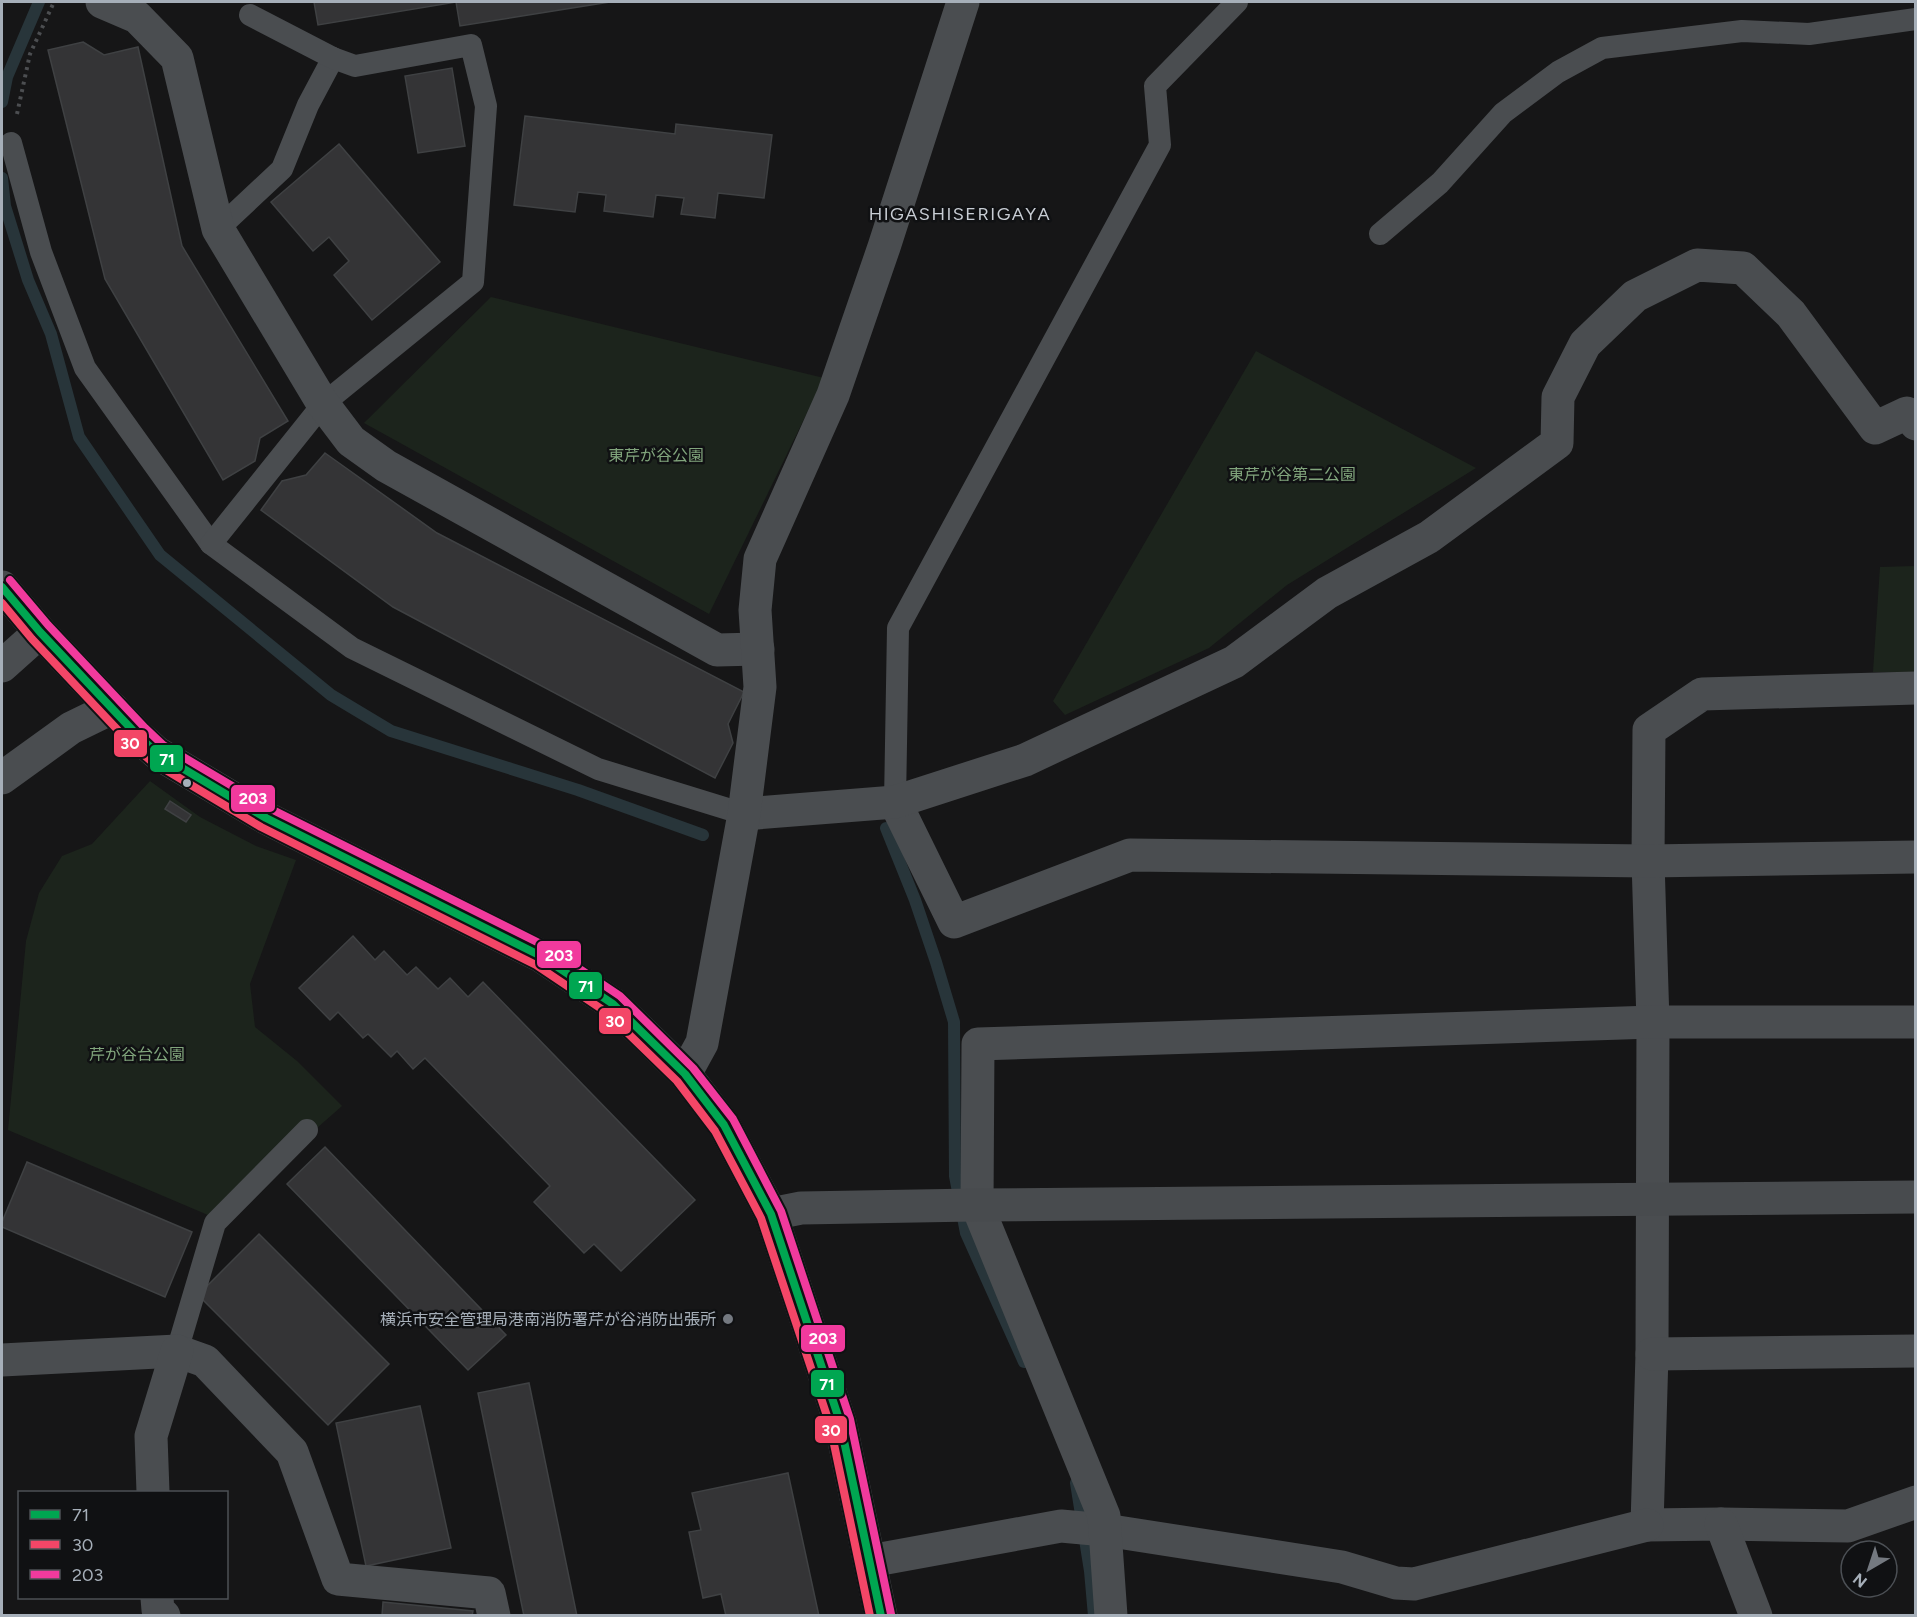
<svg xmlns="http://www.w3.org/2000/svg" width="1917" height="1617" font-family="Figtree,'Noto Sans JP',sans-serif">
<rect width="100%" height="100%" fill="#161617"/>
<g fill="#1c241c">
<path d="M491,297L824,378L709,614L364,423Z"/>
<path d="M1256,351L1476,468L1287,585L1209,648L1065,715L1053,701Z"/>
<path d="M1915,566V672H1873L1880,567Z"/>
<path d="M150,781L200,817L256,846L296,860L250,984L255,1027L297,1061L342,1106L215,1218L8,1130L26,941L39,893L62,856L92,844Z"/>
</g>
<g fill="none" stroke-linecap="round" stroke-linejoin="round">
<g stroke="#28353a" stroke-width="12">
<path d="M2,102L7,77L39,2"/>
<path d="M2,178L5,206L28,280L51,334L79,437L160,555L331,695L391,731L578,790L703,835"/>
<path d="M886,828L915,900L936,962L954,1022L955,1176L966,1233L1024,1362"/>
<path d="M1076,1483L1090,1571L1094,1616"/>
</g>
</g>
<g fill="#343436" stroke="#3f4143" stroke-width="1.5">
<path d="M314,2H610L460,26L456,2L318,25Z"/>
<path d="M83,42L104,55L138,47L182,246L288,421L260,438L255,461L223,480L105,279L48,50Z"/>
<path d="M452,68L465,146L418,153L405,76Z"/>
<path d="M525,116L675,134L676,124L772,135L764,198L718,193L715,218L681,214L684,198L656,195L653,217L604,211L606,195L578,192L575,212L514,205Z"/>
<path d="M339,144L440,262L372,320L334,275L349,261L329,237L313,251L271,202Z"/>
<path d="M325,453L437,533L744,692L728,724L733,743L715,778L393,607L261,510L282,481L306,475Z"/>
<path d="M170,801L191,815L186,822L165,809Z"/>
<path d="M353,936L375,960L384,951L407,975L416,967L438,989L450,978L468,997L483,982L695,1200L621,1271L594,1244L584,1253L534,1202L550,1186L425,1058L413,1069L397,1051L391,1057L368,1034L363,1038L338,1012L330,1020L299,988Z"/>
<path d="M325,1147L506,1335L468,1370L287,1184Z"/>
<path d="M27,1162L192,1232L165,1297L2,1227V1222Z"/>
<path d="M259,1234L389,1364L328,1425L198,1295Z"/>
<path d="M529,1383L577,1616H524L478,1393Z"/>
<path d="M420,1406L451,1548L366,1566L336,1423Z"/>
<path d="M788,1473L819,1616H726L721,1594L703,1598L689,1532L701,1530L692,1493Z"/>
<path d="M383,1602L473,1611L472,1616H382Z"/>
</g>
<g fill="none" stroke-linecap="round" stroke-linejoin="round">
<path stroke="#4c4e51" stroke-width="4" stroke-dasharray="3 4.5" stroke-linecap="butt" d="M17,114L30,54L54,2"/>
<g stroke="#4a4d50" stroke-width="22">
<path d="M11,143L41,252L85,368L211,544L352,648L598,769L744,814"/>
<path d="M218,229L282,169L308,105L333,58"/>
<path d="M1380,234L1440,183L1503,113L1558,72L1602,48L1742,31L1809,34L1916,19"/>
<path d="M211,544L323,404L473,282L486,106L471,45L355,66L333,58L250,15"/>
<path d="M895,802L898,628L1160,145L1155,86L1237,2"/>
<path d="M177,1351L215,1223L307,1130"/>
</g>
<g stroke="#4a4d50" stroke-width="33">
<path d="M102,2L137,17L177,58L218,229L323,404L351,441L386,466L717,650L758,649"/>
<path d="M2,666L40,632"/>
<path d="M1916,688L1702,694L1649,730L1648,861L1653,1022L1652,1354L1647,1525L1721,1524L1848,1526L1916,1502"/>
<path d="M2,778L71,728L112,708"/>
<path d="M895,802L954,922L1130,855L1648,861L1916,857"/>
<path d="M744,814L895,802L1025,760L1234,662L1327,593L1429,537L1557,443L1558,397L1585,344L1635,296L1697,265L1743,268L1791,314L1875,428L1907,413L1916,424"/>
<path d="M685,1074L702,1043L744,814L760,687L755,610L760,559L833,395L884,247L963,2"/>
<path d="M1652,1354L1916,1351"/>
<path d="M2,1360L177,1351L205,1361L292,1452L338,1579L489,1593L494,1616"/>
<path d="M153,1492L151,1436L177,1351"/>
<path d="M1721,1524L1756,1616"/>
<path d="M870,1561L1061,1526L1105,1530L1342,1567L1396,1583L1414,1584L1647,1525"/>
<path d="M157,1598L158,1610L164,1616"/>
<path d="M1111,1616L1104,1516L977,1205L978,1044L1653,1022H1916"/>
</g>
<g stroke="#484b4e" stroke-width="33">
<path d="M2,587L40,632L138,736L157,753L266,818L541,956L613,1004L685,1074L724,1125L771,1214L840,1422L881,1616"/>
<path d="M771,1214L801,1208L974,1205L1916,1197"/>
</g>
<defs>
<path id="bus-1" d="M2,587L40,632L138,736L157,753L266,818L541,956L613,1004L685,1074L724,1125L771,1214L840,1422L881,1616"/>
<path id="bus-2" d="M2,603L32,639L130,743L151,761L261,827L536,965L606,1012L677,1081L715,1131L761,1218L830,1425L870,1616"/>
<path id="bus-3" d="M10,580L48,625L145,728L163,745L271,809L547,947L620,996L693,1068L733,1119L781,1211L850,1419L891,1614"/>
</defs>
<use href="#bus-1" stroke="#101113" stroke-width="12"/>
<use href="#bus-2" stroke="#101113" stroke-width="12"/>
<use href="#bus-3" stroke="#101113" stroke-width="12"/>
<use href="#bus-1" stroke="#00a651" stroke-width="8"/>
<use href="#bus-2" stroke="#f34667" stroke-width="8"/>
<use href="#bus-3" stroke="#f13a9d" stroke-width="8"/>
</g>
<circle fill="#a6afb9" stroke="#101113" stroke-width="2" cx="187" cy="783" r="5"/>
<circle fill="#747980" stroke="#101113" stroke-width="2" cx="728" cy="1319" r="6"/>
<g text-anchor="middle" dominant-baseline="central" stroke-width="5" stroke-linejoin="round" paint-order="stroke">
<g font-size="16" fill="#81a57c" stroke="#101113">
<text x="656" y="455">東芹が谷公園</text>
<text x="1292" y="474">東芹が谷第二公園</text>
<text x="137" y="1054">芹が谷台公園</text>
</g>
<g font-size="16" fill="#a6afb9" stroke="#101113" text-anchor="end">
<text x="716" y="1319">横浜市安全管理局港南消防署芹が谷消防出張所</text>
</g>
<g font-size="18" letter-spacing="1.5" fill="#c8cdd4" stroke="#101113">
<text x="960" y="214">HIGASHISERIGAYA</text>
</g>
</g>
<g stroke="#101113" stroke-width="2">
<rect x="113" y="729" width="35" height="29" rx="6" fill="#f34667"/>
<rect x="149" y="744" width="35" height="29" rx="6" fill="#00a651"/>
<rect x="230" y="784" width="46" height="29" rx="6" fill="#f13a9d"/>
<rect x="536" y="940" width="46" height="29" rx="6" fill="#f13a9d"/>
<rect x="568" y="971" width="35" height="29" rx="6" fill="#00a651"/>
<rect x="598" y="1007" width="34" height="28" rx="6" fill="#f34667"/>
<rect x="800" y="1324" width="46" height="29" rx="6" fill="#f13a9d"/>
<rect x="810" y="1369" width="35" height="29" rx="6" fill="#00a651"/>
<rect x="814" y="1415" width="34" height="29" rx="6" fill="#f34667"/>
</g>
<g font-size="16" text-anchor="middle" font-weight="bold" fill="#fff">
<text x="130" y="749">30</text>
<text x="167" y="765">71</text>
<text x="253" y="804">203</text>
<text x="559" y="961">203</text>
<text x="586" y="992">71</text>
<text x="615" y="1027">30</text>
<text x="823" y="1344">203</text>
<text x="827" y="1390">71</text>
<text x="831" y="1436">30</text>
</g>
<rect width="1917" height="1617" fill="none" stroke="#a6afb9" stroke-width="6"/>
<rect x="18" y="1491" width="210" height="108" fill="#101113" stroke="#4c5055" stroke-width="1.5"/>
<rect x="30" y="1510" width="30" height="9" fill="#00a651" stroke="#4c5055" stroke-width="1.5"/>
<text x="72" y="1521" font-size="18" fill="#a6afb9">71</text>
<rect x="30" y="1540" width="30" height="9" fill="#f34667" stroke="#4c5055" stroke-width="1.5"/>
<text x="72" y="1551" font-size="18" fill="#a6afb9">30</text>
<rect x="30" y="1570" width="30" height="9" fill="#f13a9d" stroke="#4c5055" stroke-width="1.5"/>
<text x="72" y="1581" font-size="18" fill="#a6afb9">203</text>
<g transform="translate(1869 1569) rotate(219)"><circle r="28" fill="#101113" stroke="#4c5055" stroke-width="1.5"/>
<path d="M0-4.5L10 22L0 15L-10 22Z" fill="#747980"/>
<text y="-9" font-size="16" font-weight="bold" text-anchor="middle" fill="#a6afb9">N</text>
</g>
</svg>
